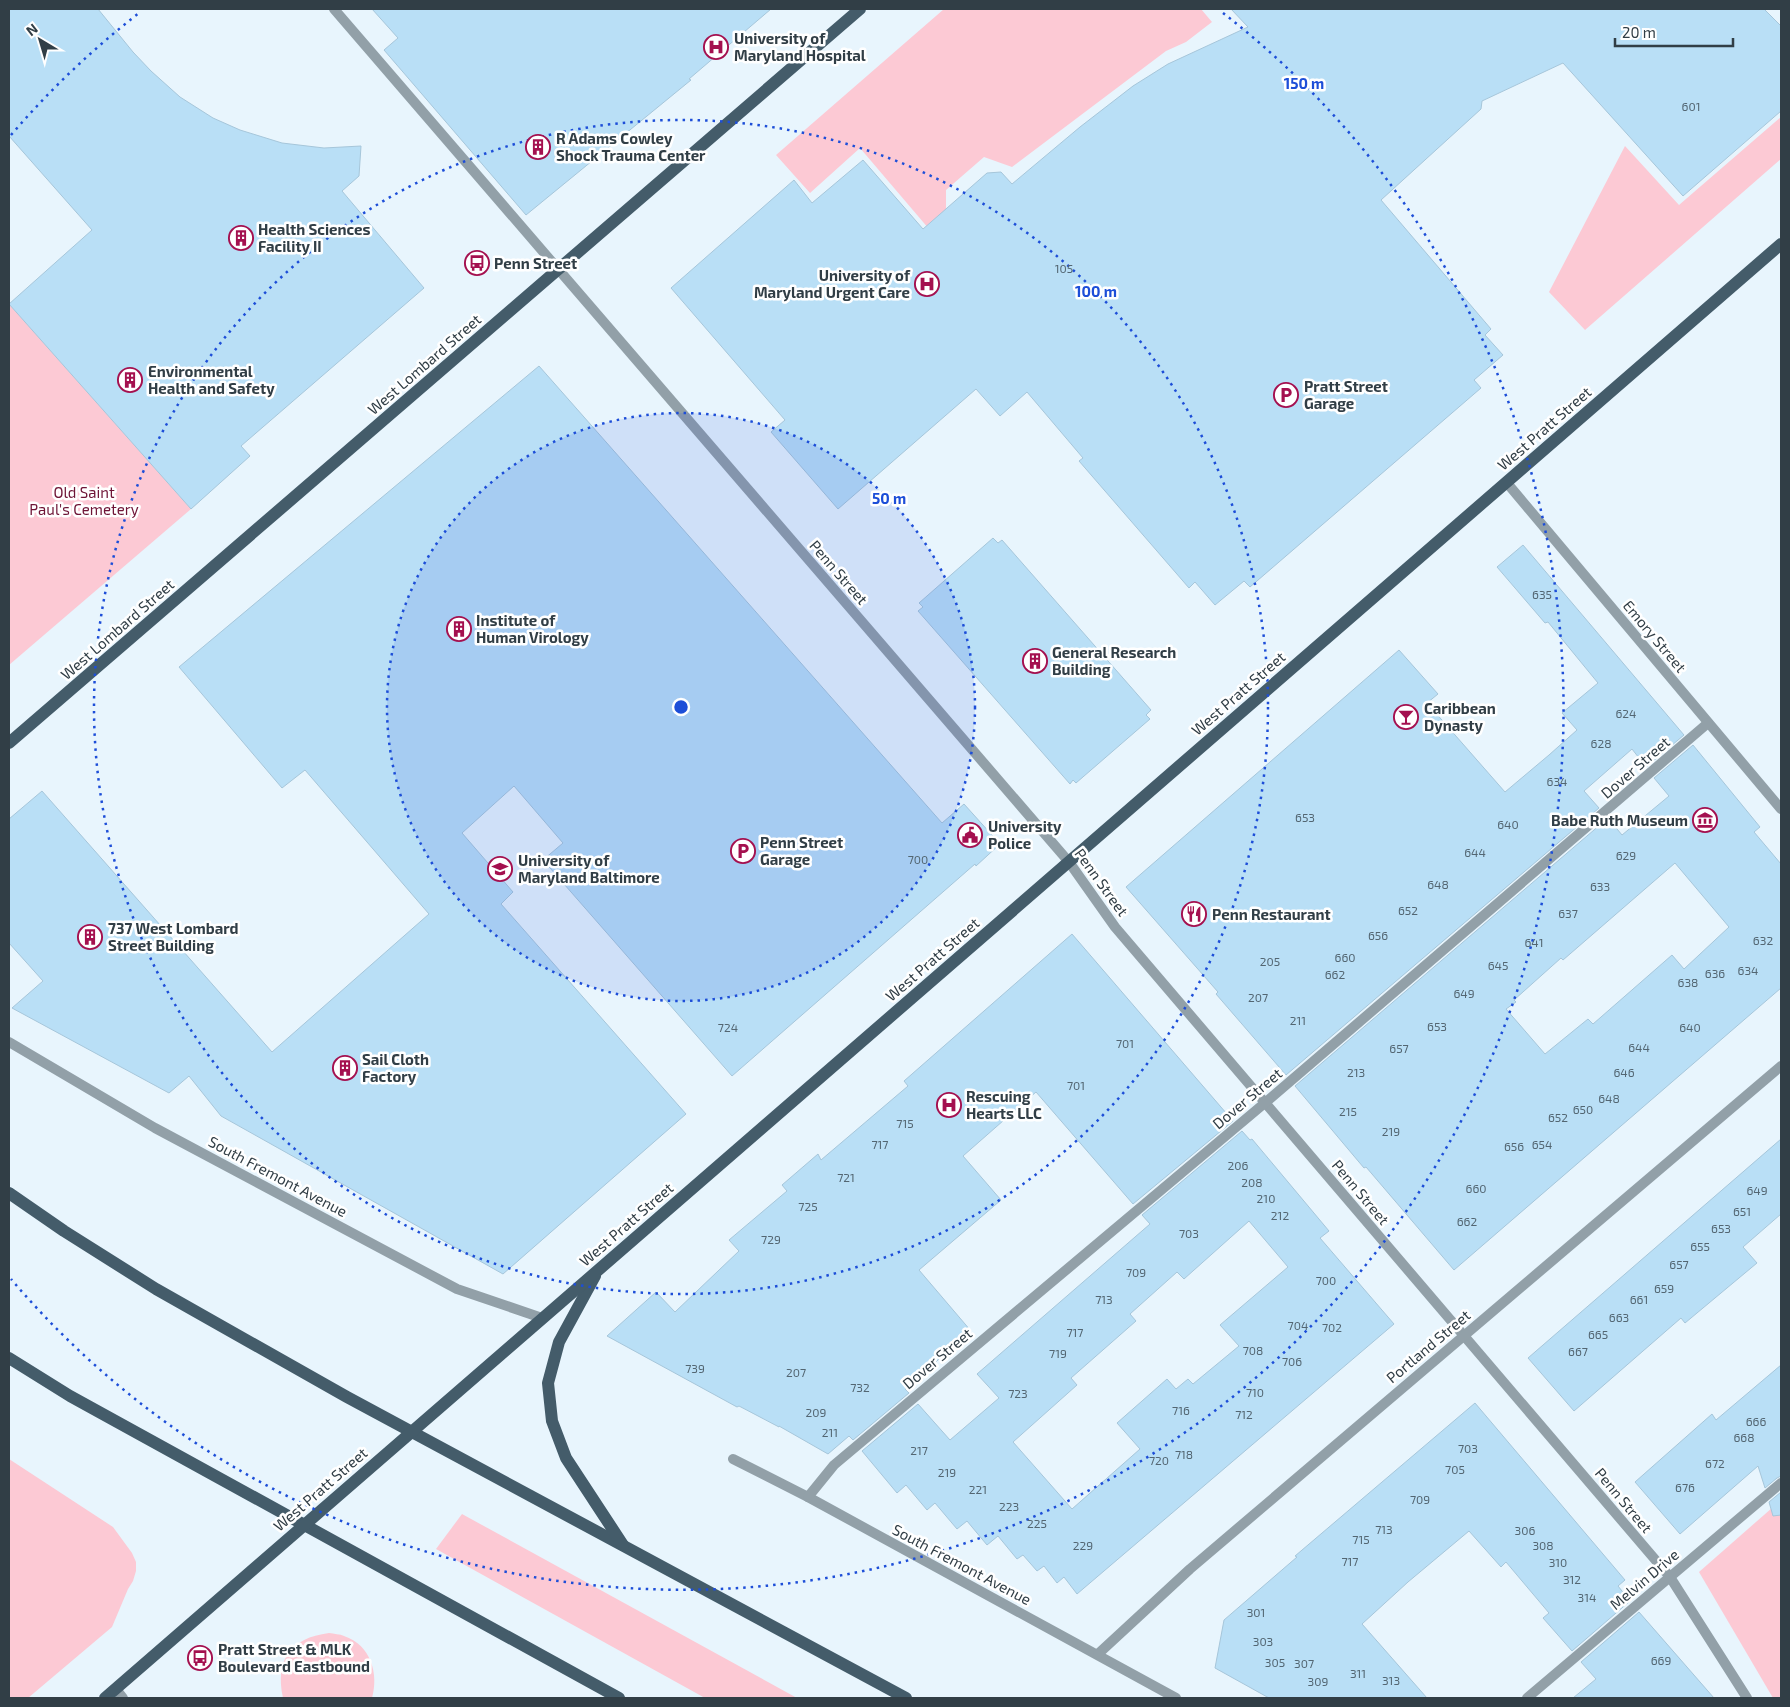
<svg xmlns="http://www.w3.org/2000/svg" width="1790" height="1707" font-family="'Exo 2',sans-serif">
<rect width="100%" height="100%" fill="#e8f5fd"/>
<g fill="#fcc9d4">
<path d="M944,9H1201L1212,22L1186,42L1166,51L1012,167L984,157L946,190V213L935,236L860,148L810,193L776,155Z"/>
<path d="M1781,117V159L1585,330L1549,292L1625,146L1679,205Z"/>
<path d="M9,304L191,509L9,665Z"/>
<path d="M9,1459L113,1527L132,1553L136,1562V1571L133,1581L128,1589L112,1627L28,1698H9Z"/>
<path d="M1781,1500V1698H1773L1699,1572Z"/>
<path d="M462,1514L797,1698H705L436,1549Z"/>
<path d="M329,1633C334,1634 340,1634 344,1636C371,1645 379,1674 372,1698H283C275,1660 290,1638 329,1633Z"/>
</g>
<g fill="#b9dff6" stroke="#a6c6da" fill-rule="evenodd">
<path d="M9,9H98L133,52L151,71L180,97L213,118L240,130L282,143L324,148L361,146L359,176L342,191L424,288L241,446L250,456L191,509L9,304L92,230L9,136Z"/>
<path d="M372,9H771L689,79L691,80L526,215L384,50L398,38Z"/>
<path d="M1231,9H1764L1781,26V111L1683,196L1563,63L1482,101L1481,109L1381,200L1491,329L1485,335L1503,355L1474,380L1481,388L1250,587L1244,581L1215,605L1195,582L1189,588L1079,461L1083,458L1027,392L1000,416L976,389L838,509L771,432L785,420L671,288L794,180L812,203L863,160L923,229L987,173L1001,172L1012,184L1080,127L1133,86L1168,64L1248,27Z"/>
<path d="M539,366L942,823L964,804L1000,844L976,866L975,864L732,1076L543,860L563,843L514,786L462,833L513,892L501,904L686,1114L503,1274L221,1116L189,1076L169,1093L12,1008L43,981L9,943V819L42,791L272,1052L429,914L305,770L282,788L179,667Z"/>
<path d="M993,538L998,543L1002,540L1151,710L1146,715L1150,719L1076,783L1073,780L1070,784L918,611L923,607L919,603Z"/>
<path d="M1523,545L1684,735L1646,767L1632,749L1584,791L1599,808L1286,1075L1216,994L1218,992L1126,887L1399,650L1438,694L1427,703L1505,792L1549,755L1577,730L1562,713L1598,683L1548,622L1545,623L1497,567Z"/>
<path d="M1693,745L1760,827L1754,832L1781,864V988L1454,1270L1366,1167L1364,1168L1295,1086L1608,818L1622,835L1669,796L1654,778ZM1675,863L1729,927L1684,969L1672,955L1593,1024L1588,1019L1545,1054L1506,1009L1516,1002L1514,1000L1561,958L1563,960Z"/>
<path d="M1072,934L1233,1121L1133,1204L1036,1092L963,1156L1001,1200L919,1270L971,1331L905,1389L909,1393L853,1440L849,1436L828,1454L779,1426V1427L739,1406L737,1407L607,1336L656,1292L675,1312L739,1251L729,1240L787,1191L782,1185L818,1154L821,1160L908,1086L904,1081Z"/>
<path d="M1242,1131L1250,1140L1252,1139L1329,1231L1320,1238L1394,1324L1077,1594L1064,1577L1057,1583L1044,1566L1037,1571L1023,1555L1017,1559L998,1536L987,1545L967,1521L957,1529L935,1503L927,1510L906,1485L897,1493L862,1451L918,1404L950,1440L999,1398L977,1374L1150,1224L1142,1215ZM1249,1221L1288,1267L1220,1325L1239,1346L1193,1384L1188,1379L1176,1389L1167,1379L1117,1423L1140,1449L1072,1509L1013,1442L1077,1385L1071,1378L1136,1321L1130,1314L1177,1272L1184,1279Z"/>
<path d="M1781,1139V1214L1743,1247L1757,1263L1685,1323L1681,1318L1574,1411L1528,1358Z"/>
<path d="M1781,1365V1476L1777,1478L1765,1488L1758,1466L1680,1534L1635,1482L1712,1414L1716,1420Z"/>
<path d="M1475,1403L1625,1580L1618,1586L1630,1601L1572,1651L1543,1618L1549,1613L1506,1562L1501,1567L1469,1531L1408,1582L1362,1624L1427,1698H1269L1215,1668L1224,1620L1297,1557L1295,1556Z"/>
<path d="M1781,1492V1515L1773,1516L1769,1502Z"/>
<path d="M1639,1612L1714,1698H1573L1596,1679L1581,1662Z"/>
</g>
<g fill="none" stroke-linecap="round" stroke-linejoin="round">
<g stroke="#92a0a8" stroke-width="10">
<path d="M334,9L1069,862L1115,927L1670,1577L1747,1698"/>
<path d="M1507,483L1781,809"/>
<path d="M9,1042L155,1128L457,1289L542,1318"/>
<path d="M733,1459L808,1497L1176,1698"/>
<path d="M808,1497L834,1465L1266,1102L1708,723"/>
<path d="M1098,1654L1190,1569L1781,1066"/>
<path d="M116,1689L123,1698"/>
<path d="M1527,1698L1781,1483"/>
</g>
<g stroke="#445c6a" stroke-width="12">
<path d="M9,743L860,9"/>
<path d="M9,1193L64,1231L156,1289L347,1397L906,1698"/>
<path d="M595,1276L559,1342L548,1383L552,1421L566,1458L623,1545"/>
<path d="M9,1358L70,1396L619,1698"/>
<path d="M105,1698L1781,244"/>
</g>
</g>
<circle cx="681" cy="707" r="294" fill="#1d4ed8" fill-opacity=".12"/>
<g fill="none" stroke="#1d4ed8" stroke-width="2.5" stroke-dasharray="2.5 5">
<circle cx="681" cy="707" r="294"/>
<circle cx="681" cy="707" r="587"/>
<path d="M11 135A881 881 0 0 1 139 13M1223 13A881 881 0 1 1 11 1279"/>
</g>
<defs>
<symbol id="hospital-ring" viewBox="-11 -11 22 22"><circle r="9.5" fill="#fff" stroke="#a4104f" stroke-width="1.5"/><path d="M-5-5h3v3.5h4V-5h3V5h-3V1.5h-4V5h-3Z" fill="#a4104f"/></symbol>
<symbol id="building-ring" viewBox="-11 -11 22 22"><circle r="9.5" fill="#fff" stroke="#a4104f" stroke-width="1.5"/><path d="M-4-6H4V6H1V3H-1V6H-4ZM-2.5-4.3h1.7v1.8h-1.7ZM.8-4.3h1.7v1.8H.8ZM-2.5-1h1.7V.8h-1.7ZM.8-1h1.7V.8H.8Z" fill="#a4104f"/></symbol>
<symbol id="bus-ring" viewBox="-11 -11 22 22"><circle r="9.5" fill="#fff" stroke="#a4104f" stroke-width="1.5"/><path d="M-5-6H5V4H4V6H2V4H-2V6H-4V4H-5ZM-3.5-4V0h7V-4ZM-3.5 1.2v1.5H-2V1.2ZM2 1.2v1.5H3.5V1.2Z" fill="#a4104f"/></symbol>
<symbol id="parking-ring" viewBox="-11 -11 22 22"><circle r="9.5" fill="#fff" stroke="#a4104f" stroke-width="1.5"/><path d="M-3.5-5.5H1a3.5 3.5 0 0 1 0 7H-1V5.5H-3.5ZM-1-3.4V-.6H.8a1.4 1.4 0 0 0 0-2.8Z" fill="#a4104f"/></symbol>
<symbol id="bar-ring" viewBox="-11 -11 22 22"><circle r="9.5" fill="#fff" stroke="#a4104f" stroke-width="1.5"/><path d="M-6-5H6L.8 .8V4.5H3.5V6h-7V4.5H-.8V.8Z" fill="#a4104f"/></symbol>
<symbol id="museum-ring" viewBox="-11 -11 22 22"><circle r="9.5" fill="#fff" stroke="#a4104f" stroke-width="1.5"/><path d="M0-6L6-3V-2H-6V-3ZM-5-1h2V3h-2ZM-1-1h2V3h-2ZM3-1h2V3H3ZM-6 4H6V6H-6Z" fill="#a4104f"/></symbol>
<symbol id="civic-ring" viewBox="-11 -11 22 22"><circle r="9.5" fill="#fff" stroke="#a4104f" stroke-width="1.5"/><path d="M-.6-6.5H3V-4.5H.6V-3L4-1V1h2V6H-6V1h2V-1L-.6-3ZM-1.2 2.5V6h2.4V2.5Z" fill="#a4104f"/></symbol>
<symbol id="university-ring" viewBox="-11 -11 22 22"><circle r="9.5" fill="#fff" stroke="#a4104f" stroke-width="1.5"/><path d="M0-5L7-2L0 1L-7-2ZM-4 1L0 2.5L4 1V4Q0 6-4 4Z" fill="#a4104f"/></symbol>
<symbol id="restaurant-ring" viewBox="-11 -11 22 22"><circle r="9.5" fill="#fff" stroke="#a4104f" stroke-width="1.5"/><path d="M-5-6h1v4h1v-4h1v4h1v-4h1v5L-1.5 .5V6h-2V.5L-5-1ZM5-6V6H3V1.5H1.5Q1.5-4 5-6Z" fill="#a4104f"/></symbol>
</defs>
<g fill-rule="evenodd">
<use href="#hospital-ring" x="702" y="33" width="28" height="28"/>
<use href="#building-ring" x="524" y="133" width="28" height="28"/>
<use href="#building-ring" x="227" y="224" width="28" height="28"/>
<use href="#bus-ring" x="463" y="249" width="28" height="28"/>
<use href="#hospital-ring" x="913" y="270" width="28" height="28"/>
<use href="#building-ring" x="116" y="366" width="28" height="28"/>
<use href="#parking-ring" x="1272" y="381" width="28" height="28"/>
<use href="#building-ring" x="445" y="615" width="28" height="28"/>
<use href="#building-ring" x="1021" y="647" width="28" height="28"/>
<use href="#bar-ring" x="1392" y="703" width="28" height="28"/>
<use href="#museum-ring" x="1691" y="806" width="28" height="28"/>
<use href="#civic-ring" x="956" y="821" width="28" height="28"/>
<use href="#parking-ring" x="729" y="837" width="28" height="28"/>
<use href="#university-ring" x="486" y="855" width="28" height="28"/>
<use href="#restaurant-ring" x="1180" y="900" width="28" height="28"/>
<use href="#building-ring" x="76" y="923" width="28" height="28"/>
<use href="#building-ring" x="331" y="1054" width="28" height="28"/>
<use href="#hospital-ring" x="935" y="1091" width="28" height="28"/>
<use href="#bus-ring" x="186" y="1644" width="28" height="28"/>
</g>
<g text-anchor="middle" dominant-baseline="central" stroke-width="5" stroke-linejoin="round" paint-order="stroke">
<g font-size="12" fill="#536672">
<text x="1691" y="106">601</text>
<text x="1064" y="268">105</text>
<text x="1542" y="594">635</text>
<text x="1626" y="713">624</text>
<text x="1601" y="743">628</text>
<text x="1557" y="781">634</text>
<text x="1305" y="817">653</text>
<text x="1508" y="824">640</text>
<text x="1475" y="852">644</text>
<text x="1626" y="855">629</text>
<text x="918" y="859">700</text>
<text x="1438" y="884">648</text>
<text x="1600" y="886">633</text>
<text x="1408" y="910">652</text>
<text x="1568" y="913">637</text>
<text x="1378" y="935">656</text>
<text x="1763" y="940">632</text>
<text x="1534" y="942">641</text>
<text x="1345" y="957">660</text>
<text x="1270" y="961">205</text>
<text x="1498" y="965">645</text>
<text x="1748" y="970">634</text>
<text x="1715" y="973">636</text>
<text x="1335" y="974">662</text>
<text x="1688" y="982">638</text>
<text x="1464" y="993">649</text>
<text x="1258" y="997">207</text>
<text x="1298" y="1020">211</text>
<text x="1437" y="1026">653</text>
<text x="728" y="1027">724</text>
<text x="1690" y="1027">640</text>
<text x="1125" y="1043">701</text>
<text x="1639" y="1047">644</text>
<text x="1399" y="1048">657</text>
<text x="1356" y="1072">213</text>
<text x="1624" y="1072">646</text>
<text x="1076" y="1085">701</text>
<text x="1609" y="1098">648</text>
<text x="1583" y="1109">650</text>
<text x="1348" y="1111">215</text>
<text x="1558" y="1117">652</text>
<text x="905" y="1123">715</text>
<text x="1391" y="1131">219</text>
<text x="880" y="1144">717</text>
<text x="1542" y="1144">654</text>
<text x="1514" y="1146">656</text>
<text x="1238" y="1165">206</text>
<text x="846" y="1177">721</text>
<text x="1252" y="1182">208</text>
<text x="1476" y="1188">660</text>
<text x="1757" y="1190">649</text>
<text x="1266" y="1198">210</text>
<text x="808" y="1206">725</text>
<text x="1742" y="1211">651</text>
<text x="1280" y="1215">212</text>
<text x="1467" y="1221">662</text>
<text x="1721" y="1228">653</text>
<text x="1189" y="1233">703</text>
<text x="771" y="1239">729</text>
<text x="1700" y="1246">655</text>
<text x="1679" y="1264">657</text>
<text x="1136" y="1272">709</text>
<text x="1326" y="1280">700</text>
<text x="1664" y="1288">659</text>
<text x="1104" y="1299">713</text>
<text x="1639" y="1299">661</text>
<text x="1619" y="1317">663</text>
<text x="1298" y="1325">704</text>
<text x="1332" y="1327">702</text>
<text x="1075" y="1332">717</text>
<text x="1598" y="1334">665</text>
<text x="1253" y="1350">708</text>
<text x="1578" y="1351">667</text>
<text x="1058" y="1353">719</text>
<text x="1292" y="1361">706</text>
<text x="695" y="1368">739</text>
<text x="796" y="1372">207</text>
<text x="860" y="1387">732</text>
<text x="1255" y="1392">710</text>
<text x="1018" y="1393">723</text>
<text x="1181" y="1410">716</text>
<text x="816" y="1412">209</text>
<text x="1244" y="1414">712</text>
<text x="1756" y="1421">666</text>
<text x="830" y="1432">211</text>
<text x="1744" y="1437">668</text>
<text x="1468" y="1448">703</text>
<text x="919" y="1450">217</text>
<text x="1184" y="1454">718</text>
<text x="1159" y="1460">720</text>
<text x="1715" y="1463">672</text>
<text x="1455" y="1469">705</text>
<text x="947" y="1472">219</text>
<text x="1685" y="1487">676</text>
<text x="978" y="1489">221</text>
<text x="1420" y="1499">709</text>
<text x="1009" y="1506">223</text>
<text x="1037" y="1523">225</text>
<text x="1384" y="1529">713</text>
<text x="1525" y="1530">306</text>
<text x="1361" y="1539">715</text>
<text x="1083" y="1545">229</text>
<text x="1543" y="1545">308</text>
<text x="1350" y="1561">717</text>
<text x="1558" y="1562">310</text>
<text x="1572" y="1579">312</text>
<text x="1587" y="1597">314</text>
<text x="1256" y="1612">301</text>
<text x="1263" y="1641">303</text>
<text x="1661" y="1660">669</text>
<text x="1275" y="1662">305</text>
<text x="1304" y="1663">307</text>
<text x="1358" y="1673">311</text>
<text x="1391" y="1680">313</text>
<text x="1318" y="1681">309</text>
</g>
<g font-size="15" font-weight="bold" fill="#313e46" stroke="#fff" text-anchor="start">
<text x="734" y="38">University of<tspan x="734" dy="17">Maryland Hospital</tspan></text>
<text x="556" y="138">R Adams Cowley<tspan x="556" dy="17">Shock Trauma Center</tspan></text>
<text x="258" y="229">Health Sciences<tspan x="258" dy="17">Facility II</tspan></text>
<text x="494" y="263">Penn Street</text>
<text x="910" y="275" text-anchor="end">University of<tspan x="910" dy="17">Maryland Urgent Care</tspan></text>
<text x="148" y="371">Environmental<tspan x="148" dy="17">Health and Safety</tspan></text>
<text x="1304" y="386">Pratt Street<tspan x="1304" dy="17">Garage</tspan></text>
<text x="476" y="620">Institute of<tspan x="476" dy="17">Human Virology</tspan></text>
<text x="1052" y="652">General Research<tspan x="1052" dy="17">Building</tspan></text>
<text x="1424" y="708">Caribbean<tspan x="1424" dy="17">Dynasty</tspan></text>
<text x="1688" y="820" text-anchor="end">Babe Ruth Museum</text>
<text x="988" y="826">University<tspan x="988" dy="17">Police</tspan></text>
<text x="760" y="842">Penn Street<tspan x="760" dy="17">Garage</tspan></text>
<text x="518" y="860">University of<tspan x="518" dy="17">Maryland Baltimore</tspan></text>
<text x="1212" y="914">Penn Restaurant</text>
<text x="108" y="928">737 West Lombard<tspan x="108" dy="17">Street Building</tspan></text>
<text x="362" y="1059">Sail Cloth<tspan x="362" dy="17">Factory</tspan></text>
<text x="966" y="1096">Rescuing<tspan x="966" dy="17">Hearts LLC</tspan></text>
<text x="218" y="1649">Pratt Street &amp; MLK<tspan x="218" dy="17">Boulevard Eastbound</tspan></text>
</g>
<g font-size="15" fill="#313e46" stroke="#fff">
<text transform="translate(424 364) rotate(-41)">West Lombard Street</text>
<text transform="translate(1544 428) rotate(-41)">West Pratt Street</text>
<text transform="translate(839 572) rotate(49)">Penn Street</text>
<text transform="translate(117 629) rotate(-41)">West Lombard Street</text>
<text transform="translate(1655 636) rotate(50)">Emory Street</text>
<text transform="translate(1238 693) rotate(-41)">West Pratt Street</text>
<text transform="translate(1635 767) rotate(-41)">Dover Street</text>
<text transform="translate(1102 882) rotate(54)">Penn Street</text>
<text transform="translate(932 959) rotate(-41)">West Pratt Street</text>
<text transform="translate(1247 1098) rotate(-40)">Dover Street</text>
<text transform="translate(278 1176) rotate(28)">South Fremont Avenue</text>
<text transform="translate(1361 1192) rotate(50)">Penn Street</text>
<text transform="translate(626 1224) rotate(-41)">West Pratt Street</text>
<text transform="translate(1428 1346) rotate(-40)">Portland Street</text>
<text transform="translate(937 1358) rotate(-40)">Dover Street</text>
<text transform="translate(320 1489) rotate(-41)">West Pratt Street</text>
<text transform="translate(1624 1500) rotate(50)">Penn Street</text>
<text transform="translate(962 1564) rotate(28)">South Fremont Avenue</text>
<text transform="translate(1644 1579) rotate(-40)">Melvin Drive</text>
</g>
<g font-size="15" fill="#6e1436" stroke="#fff">
<text x="84" y="492">Old Saint<tspan x="84" dy="17">Paul's Cemetery</tspan></text>
</g>
</g>
<circle cx="681" cy="707" r="8" fill="#1d4ed8" stroke="#fff" stroke-width="2.5"/>
<g font-size="15" text-anchor="middle" font-weight="bold" fill="#1d4ed8" stroke="#fff" stroke-width="5" stroke-linejoin="round" paint-order="stroke">
<text x="1304" y="89">150 m</text>
<text x="1096" y="297">100 m</text>
<text x="889" y="504">50 m</text>
</g>
<rect width="1790" height="1707" fill="none" stroke="#313e46" stroke-width="20"/>
<g transform="translate(40 40) rotate(322)" stroke="#ffffff" stroke-width="4" paint-order="stroke">
<path d="M0-4L9 19L0 12L-9 19Z" fill="#313e46"/>
<text y="-8" font-size="14" font-weight="bold" text-anchor="middle" fill="#313e46">N</text>
</g>
<path d="M1615 38v8h118v-8" fill="none" stroke="#313e46" stroke-width="2.5"/>
<text x="1622" y="38" font-size="15" fill="#313e46" stroke="#ffffff" stroke-width="4" paint-order="stroke">20 m</text>
</svg>
